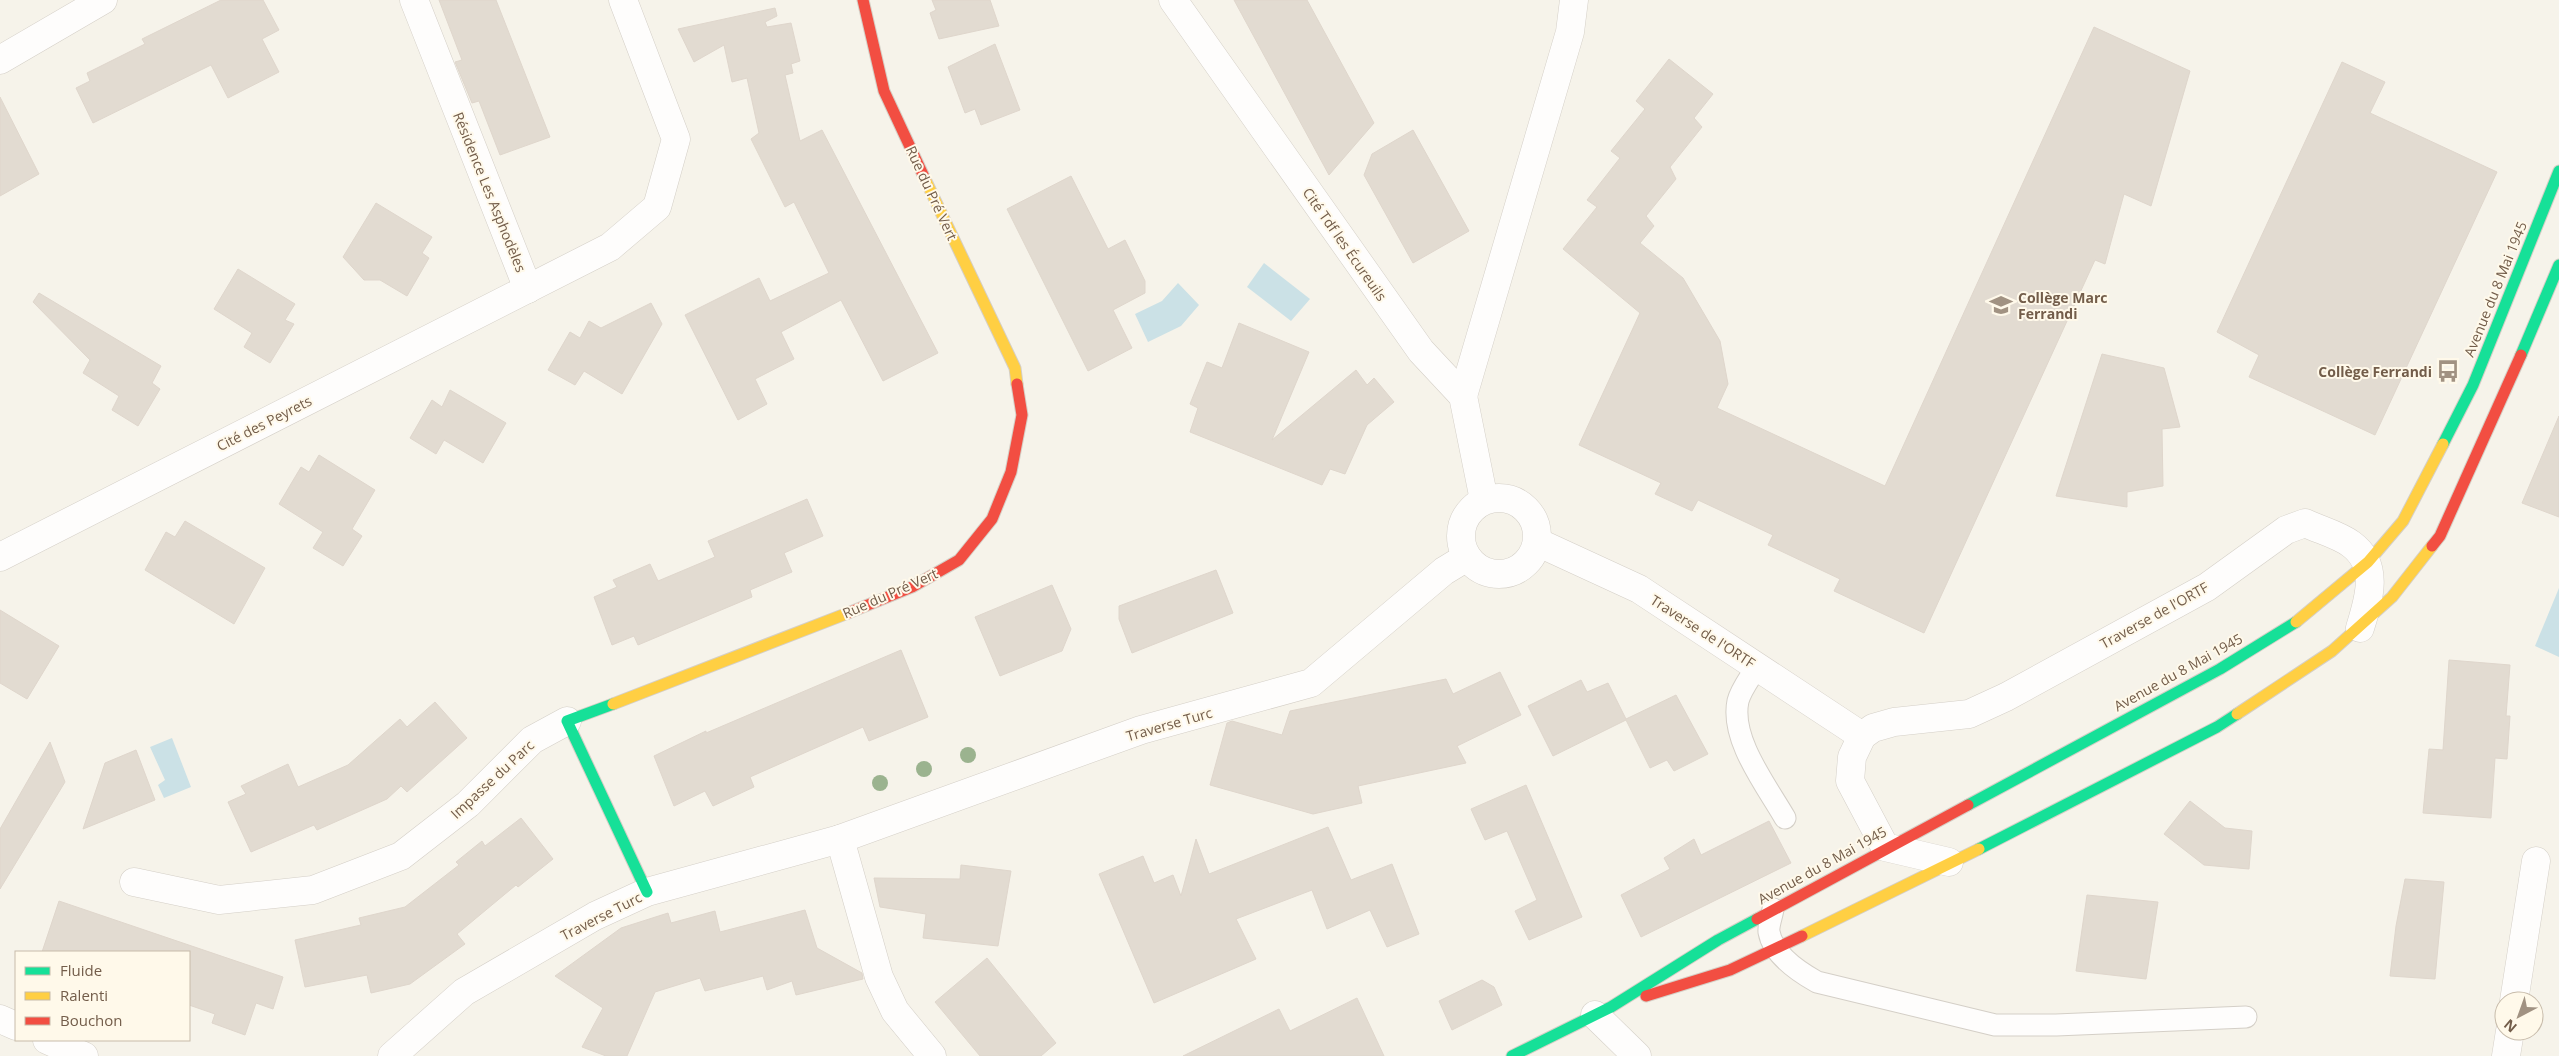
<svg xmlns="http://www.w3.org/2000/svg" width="2559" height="1056" font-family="'Open Sans',sans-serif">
<rect width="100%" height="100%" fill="#f6f3ea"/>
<g fill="#cbe1e6">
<path d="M1264,263L1310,299L1291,321L1247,287Z"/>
<path d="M1178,283L1199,305L1181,326L1148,342L1135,314L1162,301Z"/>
<path d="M2559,588V657L2535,646Z"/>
<path d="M172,738L191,787L164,798L158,785L165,780L150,747Z"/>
</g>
<g fill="#e2dbd1" stroke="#dfd6cc">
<path d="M221,0H263L279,30L262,39L279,72L228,98L211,65L93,123L76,88L90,81L87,73L145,44L142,39Z"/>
<path d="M439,0H496L550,137L500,155L479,101L472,103L455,62L462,60Z"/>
<path d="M932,0H990L999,26L939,39L930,13L936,10Z"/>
<path d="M1234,0H1307L1374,123L1329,175Z"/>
<path d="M775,8L777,16L765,22L767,27L791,23L800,61L791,64L793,73L785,75L800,141L822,130L938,353L883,381L841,300L781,332L794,359L755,379L767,404L738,420L685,315L759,278L770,301L829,273L794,202L785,207L751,139L759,133L747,78L732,82L724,45L694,62L678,29Z"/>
<path d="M2094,27L2190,71L2151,206L2124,194L2105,264L2095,260L1924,633L1834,591L1840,579L1768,545L1773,535L1698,500L1692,511L1655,494L1661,483L1579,445L1640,313L1563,249L1597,207L1587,200L1620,158L1611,151L1645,109L1636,101L1669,59L1713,94L1694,118L1702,127L1670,167L1676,179L1646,216L1654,226L1640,243L1683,278L1720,341L1728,384L1717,408L1885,486Z"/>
<path d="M995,44L1020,110L981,125L975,109L965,113L948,67Z"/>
<path d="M2342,62L2385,82L2370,113L2497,172L2375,435L2249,377L2259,355L2217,332Z"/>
<path d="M0,97L39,174L0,196Z"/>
<path d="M1413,130L1469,231L1413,263L1364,175L1372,154Z"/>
<path d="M1071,176L1108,249L1125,240L1145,281V293L1113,310L1132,348L1088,371L1007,209Z"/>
<path d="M376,203L432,237L422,253L429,258L407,296L380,280H364L343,257Z"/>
<path d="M238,269L295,304L285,320L294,324L270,363L244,347L252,333L214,309Z"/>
<path d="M39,293L161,366L152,383L160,389L138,426L112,410L119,396L83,373L90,360L33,302Z"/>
<path d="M651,303L662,324L622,394L584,371L575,385L548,370L570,332L580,338L589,321L601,328Z"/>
<path d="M1239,323L1309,352L1272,440L1356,370L1367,385L1374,378L1394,402L1367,425L1345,474L1330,469L1322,485L1190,432L1198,408L1190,404L1207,362L1222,368Z"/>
<path d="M2102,354L2164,368L2180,427L2162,429L2163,486L2127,492V507L2056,496Z"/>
<path d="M450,390L506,423L483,463L444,440L436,454L410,438L432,400L442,407Z"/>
<path d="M2559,416V517L2522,503Z"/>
<path d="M319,455L375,490L352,529L362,536L343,566L313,548L323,532L279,504L301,467L309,472Z"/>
<path d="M807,499L823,536L784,553L792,572L750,590L752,597L638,645L634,636L612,645L594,597L617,587L613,580L650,564L658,581L715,557L708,541Z"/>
<path d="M185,521L265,568L234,624L145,570L166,532L175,537Z"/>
<path d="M1216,570L1233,613L1132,653L1119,619V606Z"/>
<path d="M1052,585L1071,629L1062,651L1000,676L975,617Z"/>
<path d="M0,610L59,646L27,699L0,683Z"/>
<path d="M901,650L928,717L869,741L863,727L750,777L754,787L713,806L705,791L674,806L654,756L706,731V733Z"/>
<path d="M2449,660L2510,665L2506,716H2510L2507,759L2495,758L2491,818L2423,813L2429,749L2443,750Z"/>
<path d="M1500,672L1521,715L1457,746L1466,763L1358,786L1362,803L1313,814L1210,785L1227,723L1232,721L1282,735L1290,711L1446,679L1453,694Z"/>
<path d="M1581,680L1587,692L1608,683L1626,719L1676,695L1708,754L1674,771L1667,760L1650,768L1626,720L1553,756L1528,706Z"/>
<path d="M435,702L467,738L407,792L401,786L387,799L317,830L314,825L251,852L228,802L246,794L241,786L288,764L298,787L348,765L400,719L407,727Z"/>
<path d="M50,742L65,782L0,889V829Z"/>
<path d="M136,750L155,800L83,829L105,763Z"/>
<path d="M1526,785L1582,917L1529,940L1515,911L1537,900L1507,831L1485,840L1471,809Z"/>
<path d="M2190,801L2225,828L2252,831L2249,869L2204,865L2164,834Z"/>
<path d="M521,818L553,859L518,887L516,885L457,934L465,944L410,984L371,993L367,975L305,987L295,940L361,925L359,918L405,907L459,865L456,862L482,841L485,846Z"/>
<path d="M1769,821L1791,863L1641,937L1621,895L1670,869L1664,858L1694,839L1701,855Z"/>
<path d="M1328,827L1351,880L1392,864L1419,934L1387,947L1370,910L1327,929L1312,890L1236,919L1256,959L1154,1003L1099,874L1143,856L1154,883L1173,875L1181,896L1196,839L1209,874Z"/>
<path d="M961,865L1011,871L998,946L923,938L926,914L880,907L874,878L960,879Z"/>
<path d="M2405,879L2444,882L2435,979L2390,976L2396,926Z"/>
<path d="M2087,895L2158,902L2146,979L2076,971Z"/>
<path d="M59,901L283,977L273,1009L256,1003L245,1035L212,1023L215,1014L189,1005V952H42Z"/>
<path d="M805,910L817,948L862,973L863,979L796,995L792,981L767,990L763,976L705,991L700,978L655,992L627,1056H606L582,1047L603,1008L555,976L621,928L668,913L671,923L715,911L720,932Z"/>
<path d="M987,958L1056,1043L1041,1056H980L935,1002Z"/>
<path d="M1482,980L1494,987L1502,1005L1452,1030L1439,1001Z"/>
<path d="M1357,998L1384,1056H1183L1279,1009L1290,1031Z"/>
</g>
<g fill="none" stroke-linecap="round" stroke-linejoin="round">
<defs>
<g id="lane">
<path d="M1757,666C1751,677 1741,689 1738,701C1730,739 1766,785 1785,818"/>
<path d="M1773,909C1772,916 1768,926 1769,932C1773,955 1799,972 1817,982L1995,1025H2056L2246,1017"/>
</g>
<g id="street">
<path d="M414,0L528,289"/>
<path d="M1173,0L1421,351L1463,396L1484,500"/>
<path d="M0,60L103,0"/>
<path d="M1463,396L1570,32L1574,0"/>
<circle cx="1499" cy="536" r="38"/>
<path d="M1537,542L1639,589L1862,736"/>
<path d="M0,557L610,247L657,207L676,139L623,0"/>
<path d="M840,839L879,977L895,1011L932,1056"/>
<path d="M1949,862L1885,847L1850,781L1852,757L1862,736L1873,728L1894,722L1969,714L2006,697L2207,587L2286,530L2305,523C2320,530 2339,535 2351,544C2380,565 2369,599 2360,628"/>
<path d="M134,882L219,900L313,890L401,856L468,804L532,740L567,721"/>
<path d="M2514,1001L2536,861"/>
<path d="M1595,1015L1637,1056"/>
<path d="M0,1019L16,1026"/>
<path d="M47,1040L84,1056"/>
<path d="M392,1056L464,992L595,916L647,892L840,839L1141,730L1311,683L1444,571L1467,557"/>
<path d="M2506,1056L2510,1031"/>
</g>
<g id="fast">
<path d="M2521,355L2559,265"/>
<path d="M2443,444L2473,385L2559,171"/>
<path d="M613,704L567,721L647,892"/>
<path d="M1968,805L2220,669L2296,622"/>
<path d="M1979,849L2217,727L2237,714"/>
<path d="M1512,1056L1611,1007L1718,940L1757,919"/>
</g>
<g id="slow">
<path d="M925,179L1015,368L1017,384"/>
<path d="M2296,622L2368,562L2403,521L2443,444"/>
<path d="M613,704L848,613"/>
<path d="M2237,714L2332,651L2392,597L2432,546"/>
<path d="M1802,936L1979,849"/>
</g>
<g id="jam">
<path d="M863,0L884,91L925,179"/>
<path d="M2432,546L2440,536L2521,355"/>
<path d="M848,613L912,587L959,560L992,519L1011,472L1022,415L1017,384"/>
<path d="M1757,919L1968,805"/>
<path d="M1646,996L1730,970L1802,936"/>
</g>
</defs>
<use href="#lane" stroke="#d4cfc7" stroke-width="23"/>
<use href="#street" stroke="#d4cfc7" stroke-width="29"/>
<use href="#fast" stroke="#d5cfc6" stroke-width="13"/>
<use href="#slow" stroke="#d5cfc6" stroke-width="13"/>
<use href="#jam" stroke="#d5cfc6" stroke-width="13"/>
<use href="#lane" stroke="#fefdfc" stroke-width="21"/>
<use href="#street" stroke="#fefdfc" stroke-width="28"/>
<use href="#fast" stroke="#16e098" stroke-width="11"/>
<use href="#slow" stroke="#ffcf43" stroke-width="11"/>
<use href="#jam" stroke="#f24e42" stroke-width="11"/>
</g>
<g fill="#9bb38f">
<circle cx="968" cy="755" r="8"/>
<circle cx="924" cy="769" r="8"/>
<circle cx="880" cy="783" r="8"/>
</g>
<defs>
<symbol id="school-bare" viewBox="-9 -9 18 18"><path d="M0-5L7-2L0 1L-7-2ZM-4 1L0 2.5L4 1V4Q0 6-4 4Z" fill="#a19282" stroke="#fff9ea" stroke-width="2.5" paint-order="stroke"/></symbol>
<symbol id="bus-bare" viewBox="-9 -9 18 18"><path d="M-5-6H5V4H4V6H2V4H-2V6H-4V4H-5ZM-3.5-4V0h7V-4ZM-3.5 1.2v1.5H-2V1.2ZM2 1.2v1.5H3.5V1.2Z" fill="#a19282" stroke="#fff9ea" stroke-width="2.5" paint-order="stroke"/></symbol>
</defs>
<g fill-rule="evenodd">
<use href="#school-bare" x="1985" y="289" width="32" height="32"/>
<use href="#bus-bare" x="2432" y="355" width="32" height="32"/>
</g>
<g text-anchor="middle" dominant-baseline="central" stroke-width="4" stroke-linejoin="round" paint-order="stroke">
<g font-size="14" fill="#735d4a" stroke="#fff9ea">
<text transform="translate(490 192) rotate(68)">Résidence Les Asphodèles</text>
<text transform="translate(932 193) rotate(65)">Rue du Pré Vert</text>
<text transform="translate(1345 244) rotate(55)">Cité Tdf les Écureuils</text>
<text transform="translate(2495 289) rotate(-68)">Avenue du 8 Mai 1945</text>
<text transform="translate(264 423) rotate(-27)">Cité des Peyrets</text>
<text transform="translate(890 593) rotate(-24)">Rue du Pré Vert</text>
<text transform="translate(2154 615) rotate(-29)">Traverse de l'ORTF</text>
<text transform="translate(1703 631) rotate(33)">Traverse de l'ORTF</text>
<text transform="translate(2178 672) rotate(-29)">Avenue du 8 Mai 1945</text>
<text transform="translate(1169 724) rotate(-16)">Traverse Turc</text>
<text transform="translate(492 779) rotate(-43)">Impasse du Parc</text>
<text transform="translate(1822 865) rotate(-29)">Avenue du 8 Mai 1945</text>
<text transform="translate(601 916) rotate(-27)">Traverse Turc</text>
</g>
<g font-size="14" font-weight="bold" fill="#735d4a" stroke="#fff9ea" text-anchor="start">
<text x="2018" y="297">Collège Marc<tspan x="2018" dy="16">Ferrandi</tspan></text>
<text x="2432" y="371" text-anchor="end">Collège Ferrandi</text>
</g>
</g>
<rect x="15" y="951" width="175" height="90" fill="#fff9ea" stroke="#c7bbaa"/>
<rect x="25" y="967" width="25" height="8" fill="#16e098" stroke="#c7bbaa"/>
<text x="60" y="976" font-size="15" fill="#735d4a">Fluide</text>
<rect x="25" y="992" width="25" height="8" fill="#ffcf43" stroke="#c7bbaa"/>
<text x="60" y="1001" font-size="15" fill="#735d4a">Ralenti</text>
<rect x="25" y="1017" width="25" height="8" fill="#f24e42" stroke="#c7bbaa"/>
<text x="60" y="1026" font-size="15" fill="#735d4a">Bouchon</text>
<g transform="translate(2519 1016) rotate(221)"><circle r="24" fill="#fff9ea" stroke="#c7bbaa"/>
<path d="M0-4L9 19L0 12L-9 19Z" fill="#a19282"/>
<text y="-8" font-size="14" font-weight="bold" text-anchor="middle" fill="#735d4a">N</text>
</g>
</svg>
